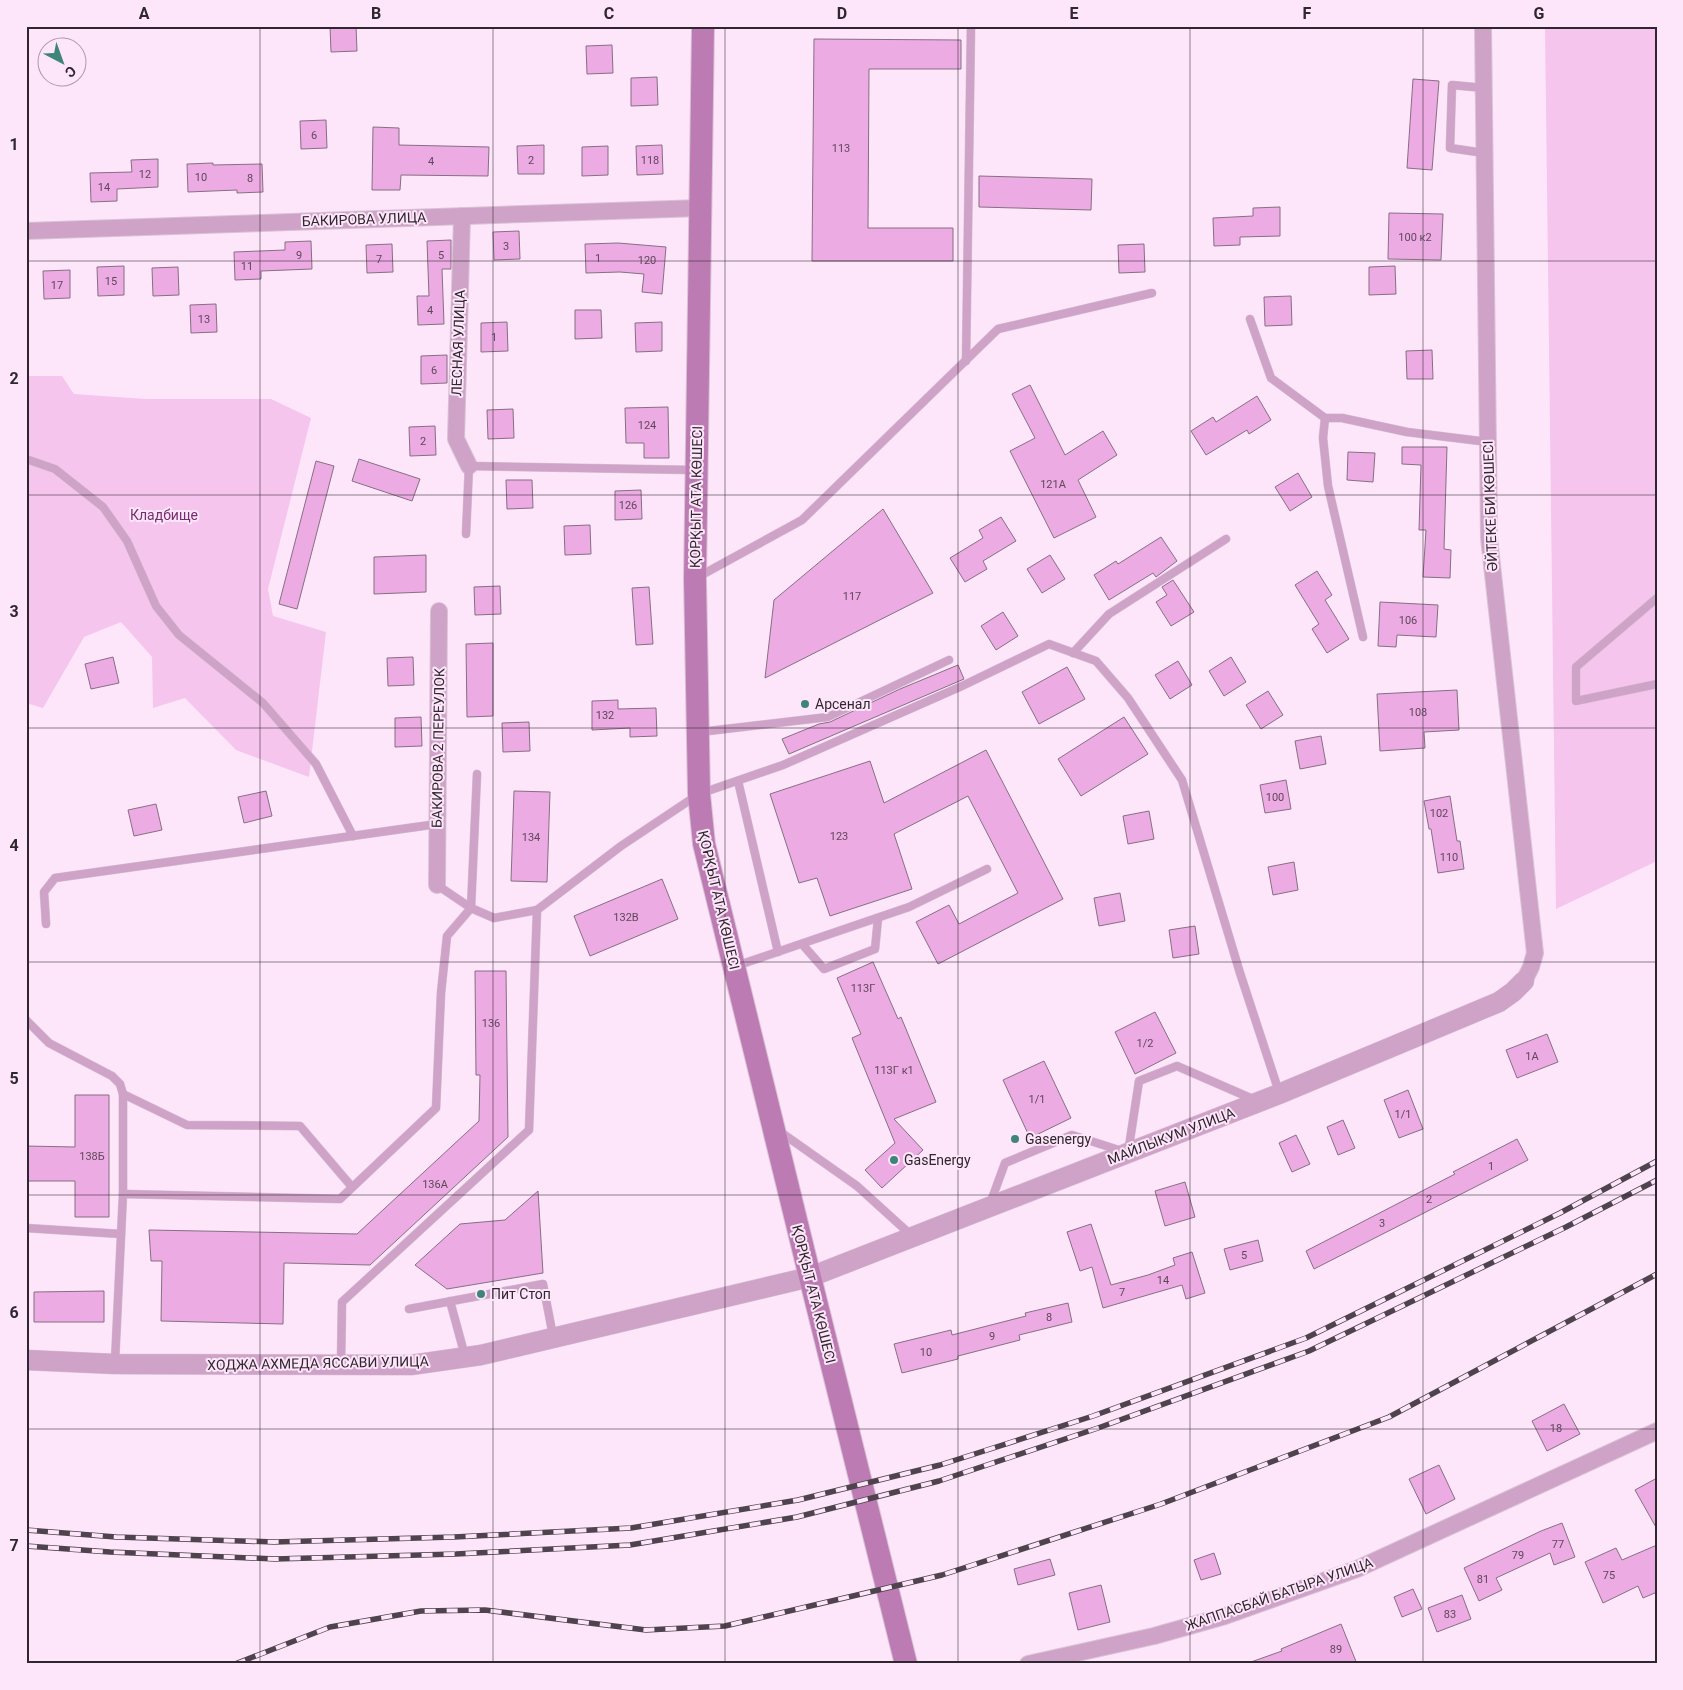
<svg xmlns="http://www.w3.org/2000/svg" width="1683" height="1690" font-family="Roboto,sans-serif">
<rect width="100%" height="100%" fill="#fde6f9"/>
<g fill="#f6c5ed">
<path d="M1545,26H1657V861L1556,909Z"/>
<path d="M26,376H62L74,394L146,399H271L311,418L268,589L273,616L326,632L309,777L236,750L185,698L153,708L152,657L121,622L84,637L43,708L26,703Z"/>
</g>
<g fill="#ecabe2" stroke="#876f83">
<path d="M330,26H356L357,51L331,52Z"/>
<path d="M814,39L961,40V69H869L868,228H953V261H812Z"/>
<path d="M612,45L613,73L587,74L586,46Z"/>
<path d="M657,77L658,105L631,106V78Z"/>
<path d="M1413,79L1439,81L1432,170L1407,168Z"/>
<path d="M326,120L327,148L301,149L300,121Z"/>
<path d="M373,127L399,128V145L489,147L488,176L401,175L400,190H372Z"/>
<path d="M544,145V174H518L517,146Z"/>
<path d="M662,145L663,174L637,175L636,146Z"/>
<path d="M608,146V175L582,176V147Z"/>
<path d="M158,159V187L117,189V201L91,202L90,173L132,172L131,160Z"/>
<path d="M213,163V165L262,164L263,192L237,193V190L188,192L187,164Z"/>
<path d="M979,176L1092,179L1091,210L979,207Z"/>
<path d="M1280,207V236L1240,237V245L1214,246L1213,218L1253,216V208Z"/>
<path d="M1389,213L1443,214L1441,260L1388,259Z"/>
<path d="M519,231L520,259L494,260L493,232Z"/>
<path d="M451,240V269H442L444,324L418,325L417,296H429L427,241Z"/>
<path d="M311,241L312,269L261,271V279L235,280L234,252L285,250V242Z"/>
<path d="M618,243L666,247L662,294L642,292L644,274L620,272L586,273L585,244Z"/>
<path d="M392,244L393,272L367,273L366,245Z"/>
<path d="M1144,244L1145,272L1119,273L1118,245Z"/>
<path d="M124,266V295L98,296L97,267Z"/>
<path d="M1395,266L1396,294L1369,295V267Z"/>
<path d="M178,267L179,295L153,296L152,268Z"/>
<path d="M70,270V298L44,299L43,271Z"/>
<path d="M1291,296L1292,325L1265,326L1264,297Z"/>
<path d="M216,304L217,332L191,333L190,305Z"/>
<path d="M575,310H601L602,338L575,339Z"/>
<path d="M507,322L508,351L481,352V323Z"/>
<path d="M662,322V351L636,352L635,323Z"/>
<path d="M1432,350L1433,379H1407L1406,351Z"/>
<path d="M447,355V383L421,384V356Z"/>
<path d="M1030,385L1065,455L1103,431L1117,455L1078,480L1096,517L1054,538L1010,451L1035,438L1012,394Z"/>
<path d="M1257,396L1271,420L1249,434L1247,430L1206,455L1191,431L1213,417L1216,422Z"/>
<path d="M668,407L669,458H644V443H626L625,408Z"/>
<path d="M513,409L514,438L488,439L487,410Z"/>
<path d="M435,426L436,455L410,456L409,427Z"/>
<path d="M1402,447H1447L1444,549L1451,550L1450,578L1423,577L1426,530H1419L1421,465L1402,464Z"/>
<path d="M1348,452L1375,453L1373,482L1347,480Z"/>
<path d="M359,459L420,479L412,501L352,481Z"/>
<path d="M316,461L334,466L297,609L279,604Z"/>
<path d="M1298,473L1312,497L1290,511L1275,487Z"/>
<path d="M506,480H532L533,508L507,509Z"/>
<path d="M641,490L642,519L615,520V491Z"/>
<path d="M883,509L933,593L765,678L774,600Z"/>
<path d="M1001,517L1016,541L983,561L987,569L965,582L950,558L983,538L979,530Z"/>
<path d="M590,525L591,554L565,555L564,526Z"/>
<path d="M1161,537L1177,561L1156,577L1153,573L1109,600L1094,575L1116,561L1118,564Z"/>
<path d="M426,555V592L374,594V557Z"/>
<path d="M1050,555L1065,579L1042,593L1027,569Z"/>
<path d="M1317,571L1332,595L1325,600L1349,639L1327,653L1312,629L1319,624L1295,585Z"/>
<path d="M1173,580L1194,612L1171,626L1156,602L1167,595L1162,587Z"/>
<path d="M500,586L501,614L475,615L474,587Z"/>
<path d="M649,587L653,644L636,645L632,588Z"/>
<path d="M1380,602L1438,605L1436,637L1397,635L1396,647L1378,646Z"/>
<path d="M1003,612L1018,636L996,650L981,626Z"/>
<path d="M493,643V716L467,717L466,644Z"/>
<path d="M113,657L119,683L91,689L85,664Z"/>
<path d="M413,657L414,685L388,686L387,658Z"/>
<path d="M1231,657L1246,682L1224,696L1209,671Z"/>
<path d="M1178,661L1192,685L1170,699L1155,675Z"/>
<path d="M958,665L964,679L789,754L782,739L819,724L830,722L900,689Z"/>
<path d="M1067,667L1085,699L1039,724L1022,692Z"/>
<path d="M1457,690L1459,730L1424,732L1425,748L1380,751L1377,694Z"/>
<path d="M1268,691L1283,715L1261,729L1246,705Z"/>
<path d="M618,700V709L656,708L657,736L630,737V728L592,730V701Z"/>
<path d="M421,717L422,746L395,747V718Z"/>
<path d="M1124,717L1148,754L1081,796L1058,759Z"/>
<path d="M529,722L530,751L503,752L502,723Z"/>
<path d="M1321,736L1326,764L1300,769L1295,741Z"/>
<path d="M986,750L1063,899L938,964L916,922L949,905L959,924L1018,893L968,796L894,834L912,889L830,916L817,878L799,883L770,794L870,761L884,803Z"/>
<path d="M1286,780L1291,809L1265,813L1260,785Z"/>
<path d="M266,791L272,816L244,823L238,797Z"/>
<path d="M514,791L550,792L547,882L511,881Z"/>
<path d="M1450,796L1457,841H1460L1464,869L1438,873L1431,829H1429L1424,801Z"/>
<path d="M156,804L162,830L134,836L128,810Z"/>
<path d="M1149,811L1154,839L1128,844L1123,816Z"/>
<path d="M1294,862L1298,890L1273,895L1268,867Z"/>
<path d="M662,879L678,919L590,956L574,916Z"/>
<path d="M1120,893L1125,921L1099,926L1094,898Z"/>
<path d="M1195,926L1199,954L1173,958L1169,930Z"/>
<path d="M873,962L898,1019L901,1017L936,1102L894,1119L923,1150L882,1188L865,1170L895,1143L852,1038L861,1034L837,978Z"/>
<path d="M475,971H506L508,1137L370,1265L284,1263L283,1324L161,1321L162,1261H151L149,1230L357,1234L479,1121L480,1075H476Z"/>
<path d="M1155,1012L1176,1053L1135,1074L1115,1032Z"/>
<path d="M1547,1034L1558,1062L1517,1078L1506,1050Z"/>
<path d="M1044,1061L1071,1118L1030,1138L1003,1080Z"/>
<path d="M1408,1090L1423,1129L1399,1138L1384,1100Z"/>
<path d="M75,1095H109V1217H75V1181H26V1146L75,1147Z"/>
<path d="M1343,1120L1355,1148L1338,1155L1327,1127Z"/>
<path d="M1296,1135L1310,1164L1292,1172L1279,1143Z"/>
<path d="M1517,1139L1528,1160L1314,1269L1306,1251L1455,1174L1453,1172Z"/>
<path d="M1185,1182L1195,1217L1165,1226L1155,1191Z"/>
<path d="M538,1191L543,1273L447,1289L415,1265L460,1224L505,1220Z"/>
<path d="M1091,1224L1111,1285L1148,1275L1175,1265L1173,1258L1192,1252L1205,1293L1186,1299L1182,1285L1103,1308L1092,1267L1080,1271L1067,1232Z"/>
<path d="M1258,1240L1263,1261L1230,1270L1224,1249Z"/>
<path d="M104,1291V1322H34V1292Z"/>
<path d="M1068,1303L1072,1322L1019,1335L1020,1340L958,1356V1359L902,1373L894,1344L951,1330L952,1335L1026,1316L1025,1313Z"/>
<path d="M1564,1404L1580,1434L1547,1451L1532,1421Z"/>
<path d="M1439,1465L1455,1499L1426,1514L1409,1479Z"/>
<path d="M1657,1478V1529L1635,1490Z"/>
<path d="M1562,1523L1575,1557L1554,1565L1550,1553L1496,1578L1502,1590L1479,1601L1464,1568L1541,1531Z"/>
<path d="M1657,1545V1592L1643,1598L1638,1586L1603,1603L1585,1562L1616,1548L1622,1560Z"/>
<path d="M1214,1553L1221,1574L1201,1580L1194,1560Z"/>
<path d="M1050,1559L1055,1575L1018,1585L1014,1569Z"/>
<path d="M1101,1585L1110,1622L1078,1630L1069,1593Z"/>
<path d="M1413,1589L1422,1609L1402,1617L1394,1597Z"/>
<path d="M1462,1595L1471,1619L1437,1632L1428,1608Z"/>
<path d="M1341,1624L1357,1664H1252L1251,1662L1282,1651L1281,1649Z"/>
</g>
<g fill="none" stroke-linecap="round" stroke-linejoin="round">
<defs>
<g id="service">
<path d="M1484,88L1452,85L1450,148L1484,153"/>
<path d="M1250,319L1271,378L1325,418L1323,438L1328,486L1363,637"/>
<path d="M966,361L971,26"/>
<path d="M1325,418H1342L1407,432L1488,442"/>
<path d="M26,459L55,469L103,507L127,541L156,606L179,635L263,703L316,764L353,836"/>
<path d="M466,534L469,466L694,470"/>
<path d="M698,577L802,520L998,329L1152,293"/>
<path d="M1657,598L1576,667V701L1657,684"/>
<path d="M1073,653L1109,614L1226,539"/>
<path d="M700,732L828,717L949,660"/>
<path d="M738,781L778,952"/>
<path d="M437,885L471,908L494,918L537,910L621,846L699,794L783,765L962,686L1049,644L1096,661L1128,698L1182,780L1240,973L1279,1092"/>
<path d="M46,924L44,892L55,878L437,824"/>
<path d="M802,944L824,969L875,949L878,918"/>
<path d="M736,966L909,907L987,869"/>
<path d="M26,1020L49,1043L112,1076L120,1084L123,1094V1194L115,1362"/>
<path d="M123,1094L187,1125L300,1126L352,1187"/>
<path d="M779,1131L857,1186L911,1235"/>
<path d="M123,1194L340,1199L436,1108L441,993L447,936L471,908L477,774"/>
<path d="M990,1204L1005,1163L1072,1135L1128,1153L1139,1081L1177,1066L1255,1100"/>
<path d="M26,1228L121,1234"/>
<path d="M450,1301L465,1356"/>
<path d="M409,1309L543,1284L553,1336"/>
<path d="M341,1364L342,1302L529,1130L537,910"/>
</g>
<g id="minor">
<path d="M1483,26L1489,538L1535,953L1531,967L1524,981"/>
<path d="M462,216L456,439L469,466"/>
<path d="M26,231L701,208"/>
<path d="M437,885L439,611"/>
<path d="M1028,1664L1154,1636L1225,1616L1357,1569L1657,1431"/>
</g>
<path id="tertiary" d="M26,1360L115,1364L411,1365L481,1355L810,1277L1279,1094L1499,1002L1513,992L1524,981"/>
<path id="secondary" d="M703,26L695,579L699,794L704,844L810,1277L906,1664"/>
</defs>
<use href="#service" stroke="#d8c3d5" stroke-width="9"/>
<use href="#minor" stroke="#d8c3d5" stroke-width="18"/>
<use href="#tertiary" stroke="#d8c3d5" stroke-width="21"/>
<use href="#secondary" stroke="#d8c3d5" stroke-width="24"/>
<use href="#service" stroke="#cfa2c7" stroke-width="8"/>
<use href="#minor" stroke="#cfa2c7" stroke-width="16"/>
<use href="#tertiary" stroke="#cfa2c7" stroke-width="20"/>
<use href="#secondary" stroke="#bd7bb3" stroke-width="22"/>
<defs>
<g id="rail">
<path d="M26,1530L116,1537L274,1542L454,1537L631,1528L798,1500L940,1465L1093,1416L1306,1338L1560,1213L1657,1161"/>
<path d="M26,1546L110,1552L275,1559L456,1554L630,1545L797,1517L939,1481L1098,1428L1309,1351L1566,1227L1657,1180"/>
<path d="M235,1664L330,1627L421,1611L485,1610L646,1630L725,1626L942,1575L1161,1504L1389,1417L1657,1274"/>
</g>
</defs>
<use href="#rail" stroke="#4f434e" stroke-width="5.5"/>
<use href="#rail" stroke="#fde6f9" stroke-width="4" stroke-dasharray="11" stroke-linecap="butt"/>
</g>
<path fill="none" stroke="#30262f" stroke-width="1" stroke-opacity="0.55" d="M260,26V1664M493,26V1664M725,26V1664M958,26V1664M1190,26V1664M1423,26V1664M26,261H1657M26,495H1657M26,728H1657M26,962H1657M26,1195H1657M26,1429H1657"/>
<g fill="#3f8479" stroke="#fde6f9" stroke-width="2">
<circle cx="805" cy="704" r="5"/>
<circle cx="1015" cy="1139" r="5"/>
<circle cx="894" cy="1160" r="5"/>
<circle cx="481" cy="1294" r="5"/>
</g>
<g text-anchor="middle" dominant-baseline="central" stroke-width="4" stroke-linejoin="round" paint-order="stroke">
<g font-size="11" fill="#5f475c">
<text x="314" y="135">6</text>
<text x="841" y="148">113</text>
<text x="531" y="160">2</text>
<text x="650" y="160">118</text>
<text x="431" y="161">4</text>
<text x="145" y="174">12</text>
<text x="201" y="177">10</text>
<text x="250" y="178">8</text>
<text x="104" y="187">14</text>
<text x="1415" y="237">100 к2</text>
<text x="506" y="246">3</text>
<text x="299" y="255">9</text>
<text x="441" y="255">5</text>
<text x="598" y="258">1</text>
<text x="379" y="259">7</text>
<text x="647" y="260">120</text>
<text x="247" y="266">11</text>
<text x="111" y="281">15</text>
<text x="57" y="285">17</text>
<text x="430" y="310">4</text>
<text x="204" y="319">13</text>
<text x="494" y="337">1</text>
<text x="434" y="370">6</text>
<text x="647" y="425">124</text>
<text x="423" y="441">2</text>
<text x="1053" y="484">121А</text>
<text x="628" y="505">126</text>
<text x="852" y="596">117</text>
<text x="1408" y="620">106</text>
<text x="1418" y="712">108</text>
<text x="605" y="715">132</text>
<text x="1275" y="797">100</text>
<text x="1439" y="813">102</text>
<text x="839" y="836">123</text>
<text x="531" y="837">134</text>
<text x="1449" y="857">110</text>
<text x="626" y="917">132В</text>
<text x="863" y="988">113Г</text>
<text x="491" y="1023">136</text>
<text x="1145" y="1043">1/2</text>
<text x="1532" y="1056">1А</text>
<text x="894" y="1070">113Г к1</text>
<text x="1037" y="1099">1/1</text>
<text x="1403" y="1114">1/1</text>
<text x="92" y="1156">138Б</text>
<text x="1491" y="1166">1</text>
<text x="435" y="1184">136А</text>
<text x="1429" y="1199">2</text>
<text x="1382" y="1223">3</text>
<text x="1244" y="1255">5</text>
<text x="1163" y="1280">14</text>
<text x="1122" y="1292">7</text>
<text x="1049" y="1317">8</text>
<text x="992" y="1336">9</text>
<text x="926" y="1352">10</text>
<text x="1556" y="1428">18</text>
<text x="1558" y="1544">77</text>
<text x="1518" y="1555">79</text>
<text x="1609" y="1575">75</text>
<text x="1483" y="1579">81</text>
<text x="1450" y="1614">83</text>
<text x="1336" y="1649">89</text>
</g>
<g font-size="14" fill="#30262f" stroke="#fde6f9">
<text transform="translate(364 219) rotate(-2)">БАКИРОВА УЛИЦА</text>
<text transform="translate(458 343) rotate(-88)">ЛЕСНАЯ УЛИЦА</text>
<text transform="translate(696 497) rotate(-89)">ҚОРҚЫТ АТА КӨШЕСІ</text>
<text transform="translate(1490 506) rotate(-92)">ӘЙТЕКЕ БИ КӨШЕСІ</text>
<text transform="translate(438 748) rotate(-89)">БАКИРОВА 2 ПЕРЕУЛОК</text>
<text transform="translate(719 900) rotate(77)">ҚОРҚЫТ АТА КӨШЕСІ</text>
<text transform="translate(1171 1136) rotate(-21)">МАЙЛЫКУМ УЛИЦА</text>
<text transform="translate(814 1294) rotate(76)">ҚОРҚЫТ АТА КӨШЕСІ</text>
<text transform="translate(318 1363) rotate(-1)">ХОДЖА АХМЕДА ЯССАВИ УЛИЦА</text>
<text transform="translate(1279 1594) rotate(-19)">ЖАППАСБАЙ БАТЫРА УЛИЦА</text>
</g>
<g font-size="14" fill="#772d6f" stroke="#fde6f9">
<text x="164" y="515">Кладбище</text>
</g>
<g font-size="14" fill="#30262f" stroke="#fde6f9" text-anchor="start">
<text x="815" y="704">Арсенал</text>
<text x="1025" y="1139">Gasenergy</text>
<text x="904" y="1160">GasEnergy</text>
<text x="491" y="1294">Пит Стоп</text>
</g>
</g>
<rect width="1683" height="1690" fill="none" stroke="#fde6f9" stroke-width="55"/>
<g transform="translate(62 62) rotate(139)"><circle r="24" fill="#fde6f9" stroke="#ab99a8"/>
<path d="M0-4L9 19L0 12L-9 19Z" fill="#3f8479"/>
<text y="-8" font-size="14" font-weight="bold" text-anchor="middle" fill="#30262f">С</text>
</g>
<rect x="28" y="28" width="1628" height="1634" fill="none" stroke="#30262f" stroke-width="2"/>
<g font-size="16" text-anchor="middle" font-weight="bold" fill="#30262f">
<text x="144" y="19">A</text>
<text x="376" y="19">B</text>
<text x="609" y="19">C</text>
<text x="842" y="19">D</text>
<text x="1074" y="19">E</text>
<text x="1307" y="19">F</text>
<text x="1539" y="19">G</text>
<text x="14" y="150">1</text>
<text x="14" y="384">2</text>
<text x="14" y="617">3</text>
<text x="14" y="851">4</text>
<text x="14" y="1084">5</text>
<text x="14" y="1318">6</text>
<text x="14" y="1551">7</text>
</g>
</svg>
